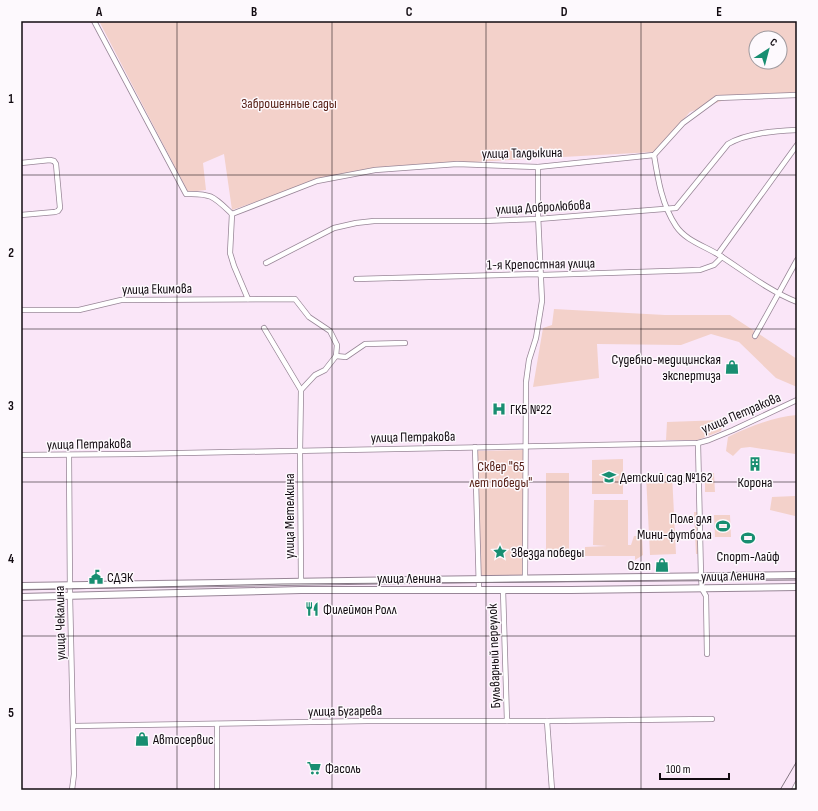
<svg xmlns="http://www.w3.org/2000/svg" width="818" height="811" font-family="'Sofia Sans Condensed',sans-serif">
<rect width="100%" height="100%" fill="#fae6f8"/>
<g fill="#f3d1ca" fill-rule="evenodd">
<path d="M99,21H797V94L733,97L690,112L654,152L382,167L310,183L232,210L224,154L203,163L206,190L188,192ZM756,38H780V62H756Z"/>
<path d="M554,309L665,315H730L797,359V387L776,378L739,342L711,334L681,345L597,344L599,378L533,387L543,328L552,325Z"/>
<path d="M797,415V438L795,454L750,447L741,448L733,456L726,451L728,437C749,427 773,417 797,415Z"/>
<path d="M723,420L721,431L698,440H666L667,422Z"/>
<path d="M524,450L523,576H478L476,451Z"/>
<path d="M623,459V494H592V460Z"/>
<rect x="546" y="473" width="23" height="78"/>
<path d="M714,473L715,492H705V474Z"/>
<path d="M672,474L676,554L650,555L646,475Z"/>
<path d="M795,496V516L770,510L772,497Z"/>
<path d="M594,500H628V545H631L634,536H642L643,555L635,560V556H585V547L607,546L593,545Z"/>
<path d="M694,512H699L700,554H696Z"/>
<path d="M714,515H730L731,537H715Z"/>
</g>
<g fill="none" stroke-linecap="round" stroke-linejoin="round">
<defs>
<g id="minor">
<path d="M94,21L186,194C212,193 214,197 232,214"/>
<path d="M654,155C658,180 662,205 676,226C686,241 705,246 719,255C744,271 769,291 797,302"/>
<path d="M21,163L50,160L54,161L56,164L60,208L58,211L55,212L21,215"/>
<path d="M232,214L317,181L375,170L457,164L538,167L654,155L683,123L717,98L797,95"/>
<path d="M232,214L230,253L234,266L248,299"/>
<path d="M718,254L797,145"/>
<path d="M266,263L334,228L356,223L374,221H483L538,219L676,208L728,144C747,133 775,131 797,130"/>
<path d="M356,279L537,274L542,275L700,270L714,265L722,257"/>
<path d="M21,310H79L121,300L295,299L309,317L330,331L337,345L336,356L325,370L315,375L301,390L300,451L301,582"/>
<path d="M264,328L301,390"/>
<path d="M755,336L797,260"/>
<path d="M336,356L346,357L365,344L405,343"/>
<path d="M698,443L701,577L702,589L706,596L707,654"/>
<path d="M475,447L479,590"/>
<path d="M21,455L134,454L698,443L709,440L733,430L797,400"/>
<path d="M69,455L70,596L74,774L72,790"/>
<path d="M525,579L526,382L529,360L536,338L542,301L538,215V167"/>
<path d="M503,590L507,721"/>
<path d="M547,721L712,719"/>
<path d="M217,724V790"/>
<path d="M74,726L367,721H547L552,790"/>
<path d="M794,790L797,784"/>
</g>
<g id="major">
<path d="M21,586C280,580 538,580 797,575"/>
<path d="M21,597L301,590H571L797,587"/>
</g>
</defs>
<use href="#minor" stroke="#988697" stroke-width="6"/>
<use href="#major" stroke="#988697" stroke-width="8"/>
<use href="#minor" stroke="#fff" stroke-width="4.5"/>
<use href="#major" stroke="#fff" stroke-width="6"/>
<g stroke="#837682" stroke-width="1">
<path d="M21,590L283,584L797,580"/>
<path d="M780,790L797,761"/>
</g>
</g>
<path fill="none" stroke="#120b11" stroke-width="1" stroke-opacity="0.55" d="M177,21V790M332,21V790M486,21V790M641,21V790M21,175H797M21,329H797M21,482H797M21,636H797"/>
<defs>
<symbol id="shop-bare" viewBox="-9 -9 18 18"><path d="M-5-2.5h2.3a2.7 3.5 0 0 1 5.4 0H5L5.5 6h-11ZM-1.5-2.5h3a1.5 2.3 0 0 0-3 0Z" fill="#188e71" stroke="#fdf9fd" stroke-width="2.5" paint-order="stroke"/></symbol>
<symbol id="hospital-bare" viewBox="-9 -9 18 18"><path d="M-5-5h3v3.5h4V-5h3V5h-3V1.5h-4V5h-3Z" fill="#188e71" stroke="#fdf9fd" stroke-width="2.5" paint-order="stroke"/></symbol>
<symbol id="building-bare" viewBox="-9 -9 18 18"><path d="M-4-6H4V6H1V3H-1V6H-4ZM-2.5-4.3h1.7v1.8h-1.7ZM.8-4.3h1.7v1.8H.8ZM-2.5-1h1.7V.8h-1.7ZM.8-1h1.7V.8H.8Z" fill="#188e71" stroke="#fdf9fd" stroke-width="2.5" paint-order="stroke"/></symbol>
<symbol id="school-bare" viewBox="-9 -9 18 18"><path d="M0-5L7-2L0 1L-7-2ZM-4 1L0 2.5L4 1V4Q0 6-4 4Z" fill="#188e71" stroke="#fdf9fd" stroke-width="2.5" paint-order="stroke"/></symbol>
<symbol id="stadium-bare" viewBox="-9 -9 18 18"><path d="M0-5a6.5 5 0 1 0 0 10a6.5 5 0 1 0 0-10ZM-3.5-1.8h7v3.6h-7Z" fill="#188e71" stroke="#fdf9fd" stroke-width="2.5" paint-order="stroke"/></symbol>
<symbol id="sight-bare" viewBox="-9 -9 18 18"><path d="M0-6L1.8-2.2L6-1.7L2.9 1.2L3.7 5.4L0 3.3L-3.7 5.4L-2.9 1.2L-6-1.7L-1.8-2.2Z" fill="#188e71" stroke="#fdf9fd" stroke-width="2.5" paint-order="stroke"/></symbol>
<symbol id="civic-bare" viewBox="-9 -9 18 18"><path d="M-.6-6.5H3V-4.5H.6V-3L4-1V1h2V6H-6V1h2V-1L-.6-3ZM-1.2 2.5V6h2.4V2.5Z" fill="#188e71" stroke="#fdf9fd" stroke-width="2.5" paint-order="stroke"/></symbol>
<symbol id="restaurant-bare" viewBox="-9 -9 18 18"><path d="M-5-6h1v4h1v-4h1v4h1v-4h1v5L-1.5 .5V6h-2V.5L-5-1ZM5-6V6H3V1.5H1.5Q1.5-4 5-6Z" fill="#188e71" stroke="#fdf9fd" stroke-width="2.5" paint-order="stroke"/></symbol>
<symbol id="supermarket-bare" viewBox="-9 -9 18 18"><path d="M-6-5.5h2.5l.6 2H6L4.5 2H-2.5L-4.4-4H-6ZM-1.5 3.2a1.3 1.3 0 1 0 .1 0ZM3 3.2a1.3 1.3 0 1 0 .1 0Z" fill="#188e71" stroke="#fdf9fd" stroke-width="2.5" paint-order="stroke"/></symbol>
</defs>
<g fill-rule="evenodd">
<use href="#shop-bare" x="722" y="357" width="20" height="20"/>
<use href="#hospital-bare" x="489" y="399" width="20" height="20"/>
<use href="#building-bare" x="745" y="454" width="20" height="20"/>
<use href="#school-bare" x="599" y="467" width="20" height="20"/>
<use href="#stadium-bare" x="713" y="516" width="20" height="20"/>
<use href="#stadium-bare" x="738" y="528" width="20" height="20"/>
<use href="#sight-bare" x="490" y="542" width="20" height="20"/>
<use href="#shop-bare" x="652" y="555" width="20" height="20"/>
<use href="#civic-bare" x="86" y="567" width="20" height="20"/>
<use href="#restaurant-bare" x="302" y="599" width="20" height="20"/>
<use href="#shop-bare" x="132" y="729" width="20" height="20"/>
<use href="#supermarket-bare" x="304" y="758" width="20" height="20"/>
</g>
<g text-anchor="middle" dominant-baseline="central" stroke-width="3" stroke-linejoin="round" paint-order="stroke">
<g font-size="14" fill="#582218" stroke="#fdf9fd">
<text x="289" y="103">Заброшенные сады</text>
<text x="501" y="466">Сквер "65<tspan x="501" dy="16">лет победы"</tspan></text>
</g>
<g font-size="14" fill="#120b11" stroke="#fdf9fd">
<text transform="translate(522 153) rotate(-1)">улица Талдыкина</text>
<text transform="translate(543 207) rotate(-3)">улица Добролюбова</text>
<text transform="translate(541 264) rotate(-1)">1-я Крепостная улица</text>
<text transform="translate(157 289) rotate(-1)">улица Екимова</text>
<text transform="translate(741 413) rotate(-23)">улица Петракова</text>
<text transform="translate(413 437) rotate(-1)">улица Петракова</text>
<text transform="translate(89 444) rotate(-1)">улица Петракова</text>
<text transform="translate(289 516) rotate(-90)">улица Метелкина</text>
<text transform="translate(733 576) rotate(-1)">улица Ленина</text>
<text x="409" y="578">улица Ленина</text>
<text transform="translate(60 623) rotate(-91)">улица Чекалина</text>
<text transform="translate(494 656) rotate(-92)">Бульварный переулок</text>
<text transform="translate(345 711) rotate(-1)">улица Бугарева</text>
</g>
<g font-size="14" fill="#120b11" stroke="#fdf9fd" text-anchor="start">
<text x="721" y="359" text-anchor="end">Судебно-медицинская<tspan x="721" dy="16">экспертиза</tspan></text>
<text x="510" y="409">ГКБ №22</text>
<text x="620" y="477">Детский сад №162</text>
<text x="755" y="482" text-anchor="middle">Корона</text>
<text x="712" y="518" text-anchor="end">Поле для<tspan x="712" dy="16">Мини-футбола</tspan></text>
<text x="511" y="552">Звезда победы</text>
<text x="748" y="556" text-anchor="middle">Спорт-Лайф</text>
<text x="651" y="565" text-anchor="end">Ozon</text>
<text x="107" y="577">СДЭК</text>
<text x="323" y="609">Филеймон Ролл</text>
<text x="153" y="739">Автосервис</text>
<text x="325" y="768">Фасоль</text>
</g>
</g>
<rect width="818" height="811" fill="none" stroke="#fdf9fd" stroke-width="44"/>
<g transform="translate(768 50) rotate(36)"><circle r="19" fill="#fdf9fd" stroke="#9f9a9f"/>
<path d="M0-3L7 15L0 10L-7 15Z" fill="#188e71"/>
<text y="-6" font-size="11" font-weight="bold" text-anchor="middle" fill="#120b11">С</text>
</g>
<path d="M660 773v6h69v-6" fill="none" stroke="#120b11" stroke-width="2"/>
<text x="666" y="773" font-size="12" fill="#120b11" stroke="#fdf9fd" stroke-width="3" paint-order="stroke">100 m</text>
<rect x="22" y="22" width="774" height="767" fill="none" stroke="#120b11" stroke-width="1.5"/>
<g font-size="13" text-anchor="middle" font-weight="bold" fill="#120b11">
<text x="99" y="16">A</text>
<text x="254" y="16">B</text>
<text x="409" y="16">C</text>
<text x="564" y="16">D</text>
<text x="719" y="16">E</text>
<text x="11" y="103">1</text>
<text x="11" y="257">2</text>
<text x="11" y="410">3</text>
<text x="11" y="563">4</text>
<text x="11" y="717">5</text>
</g>
</svg>
